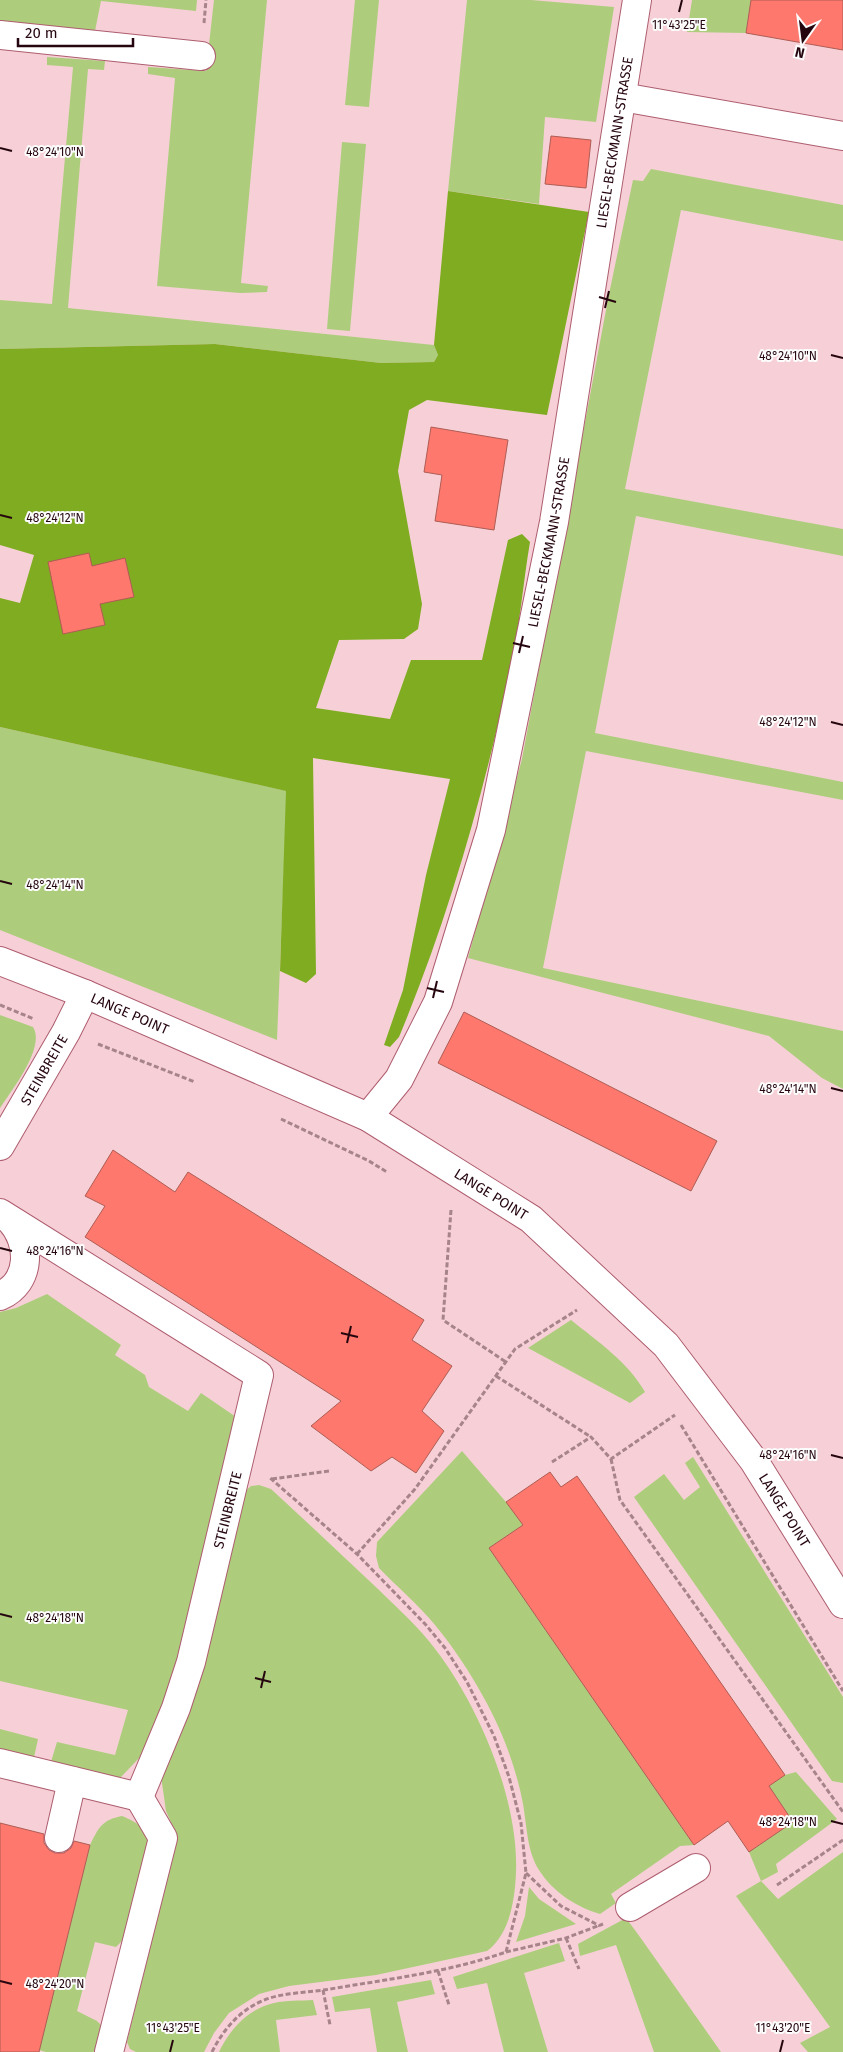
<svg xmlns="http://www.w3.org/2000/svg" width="843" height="2052" font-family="'Fira Sans',sans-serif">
<rect width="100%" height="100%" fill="#f6d0d6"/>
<g fill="#adcd7c">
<path d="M0,0H197L196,11L101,1L95,31L0,24Z"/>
<path d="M214,0H267L241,283L268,286L267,292L240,293L157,286L175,78L148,74V67L206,71Z"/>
<path d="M355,0H379L369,107L345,105Z"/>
<path d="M467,0H531L614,7L596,122L545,117L539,204L448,191Z"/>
<path d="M692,0H751L746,33L687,32Z"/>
<path d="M47,57L105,61L104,70L88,69L68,308L434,345L438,355L434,362L381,363L215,344L0,349V300L52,304L73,67L47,65Z"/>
<path d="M342,142L366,144L350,331L327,329Z"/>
<path d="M651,169L843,205V241L681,210L625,489L843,529V556L636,516L595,733L843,782V800L586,751L543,968L843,1031V1089L822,1078L769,1036L468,958L522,759L609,294L633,180L643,181Z"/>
<path d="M0,727L287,791L277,1040L0,930Z"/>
<path d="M0,1015L33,1027C46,1047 11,1091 0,1108Z"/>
<path d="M47,1294L121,1345L115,1355L145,1375L149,1387L188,1411L201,1393L236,1417L178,1676L143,1754L120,1778L111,1780L50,1765L57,1742L115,1755L128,1710L0,1681V1312L16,1308Z"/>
<path d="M571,1320C597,1341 628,1362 645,1392L630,1403L528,1348Z"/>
<path d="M462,1451L506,1502L523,1525L489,1548L694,1845L680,1846L611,1894L616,1903L600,1914C576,1907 553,1892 539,1870C527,1851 527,1827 523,1804C520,1787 515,1770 509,1753C494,1710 464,1660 435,1625C418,1604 397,1587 379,1568L376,1556L377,1542Z"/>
<path d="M693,1457L843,1697V1783L832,1781L634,1497L664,1474L684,1500L700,1487L685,1463Z"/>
<path d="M259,1485L271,1489C307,1522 343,1556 379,1590C393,1604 409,1618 422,1633C473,1690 519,1795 516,1872C515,1899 510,1934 487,1951L376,1975L289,1986L259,1994L229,2013L214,2033L204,2052H136L130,2049L127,2042L170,1866L173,1827L166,1811L161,1776L242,1494L251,1486Z"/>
<path d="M0,1729L38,1739L33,1762L0,1754Z"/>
<path d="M796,1772L837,1819L776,1864L778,1872L761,1881L778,1899L843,1852V2052H808L800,2043L830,2027L736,1896L761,1881L749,1852L793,1822L769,1786L785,1775Z"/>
<path d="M122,1816C136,1822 144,1826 148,1841L124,1939L116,1947L95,1942L77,2011L97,2021L104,2028L100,2046L93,2052H46L39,2050L90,1845C99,1827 102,1820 122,1816Z"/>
<path d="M529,1887L539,1899L576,1924L516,1942L525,1916Z"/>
<path d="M626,1918L640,1937L721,2052H654L616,1945L580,1956L578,1944Z"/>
<path d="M559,1943L565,1961L524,1973L548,2052H504L487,1983L457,1989L453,1977Z"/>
<path d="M431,1980L435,1994L397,2002L408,2052H377L370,2008L335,2012L332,1997Z"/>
<path d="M313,2000L317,2015L276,2020L280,2052H219C230,2029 248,2009 274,2003C286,2000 301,2001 313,2000Z"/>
</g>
<path fill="#7fac20" d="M448,191L589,212L547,415L427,400L409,410L398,471L422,604L418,629L404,639L339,640L316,708L390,719L411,660H482L508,540L522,534L530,542C523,583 520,625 511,666C484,793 449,917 399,1037L390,1047L384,1045L403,990L426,875L450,779L313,758L316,974L306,983L280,971L286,791L0,727V598L20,603L34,555L0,545V349L215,344L381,363L434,362L438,355L434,345Z"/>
<g fill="#fe786d" stroke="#ae5c54">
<path d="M751,0H843V50L746,33Z"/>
<path d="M551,136L591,140L586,188L545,184Z"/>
<path d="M431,427L508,440L494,530L435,521L442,475L424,472Z"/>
<path d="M89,553L92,566L125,558L134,597L100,604L105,625L63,634L48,562Z"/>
<path d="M464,1012L717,1141L691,1191L438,1063Z"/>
<path d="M113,1150L175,1192L188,1172L424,1320L412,1340L452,1366L422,1411L444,1431L416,1473L392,1457L371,1471L311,1426L341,1401L85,1237L105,1206L85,1196Z"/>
<path d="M550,1472L561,1487L577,1476L785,1775L769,1786L793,1822L749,1852L728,1821L694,1845L489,1548L523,1525L506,1502Z"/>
<path d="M0,1823L44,1834V1843L49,1850L55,1853H64L71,1848L74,1841L90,1845L39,2052H0Z"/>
</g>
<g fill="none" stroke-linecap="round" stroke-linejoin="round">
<defs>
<g id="minor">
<path d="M0,35L201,56"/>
<path d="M622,97L843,136"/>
<path id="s1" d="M0,961L85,994L368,1117L531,1219L666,1345L754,1461L843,1604"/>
<path id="s2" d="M368,1117L399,1079L438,1002L491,830L554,522L637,0"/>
<path id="s3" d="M0,1146L66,1032L85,994"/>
<path d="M0,1213L259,1375L191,1662L176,1708L139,1797L0,1763"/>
<path d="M0,1296C32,1282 31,1242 10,1220"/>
<path d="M59,1838L72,1781"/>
<path d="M630,1907L696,1868"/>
<path d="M109,2052L163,1838L139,1797"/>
</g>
</defs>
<use href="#minor" stroke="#ae5d6f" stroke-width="30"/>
<g stroke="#a7838a" stroke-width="3" stroke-dasharray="5 2.5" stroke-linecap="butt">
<path d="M204,23L206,0"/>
<path d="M0,1005L34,1019"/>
<path d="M98,1044L195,1082"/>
<path d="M281,1119L369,1161L387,1172"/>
<path d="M451,1210L443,1320L506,1362"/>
<path d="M496,1376L591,1437"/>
<path d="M681,1425L843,1691"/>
<path d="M611,1459L620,1500L843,1812"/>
<path d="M552,1462L591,1437L611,1459L675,1415"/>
<path d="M272,1479L329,1471"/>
<path d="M357,1554L415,1489L515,1349L577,1310"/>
<path d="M526,1873L561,1906L600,1926"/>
<path d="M777,1885L843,1840"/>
<path d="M566,1938L579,1969"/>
<path d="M506,1952L566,1938L603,1924"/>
<path d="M438,1971L449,2005"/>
<path d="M323,1990L330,2025"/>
<path d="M212,2052C223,2030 239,2011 262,2001C282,1992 308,1993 330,1989C389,1979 449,1972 506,1952L526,1873L521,1823L509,1777L494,1736L467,1682L445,1648L426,1625L357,1554L269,1477"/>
</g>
<use href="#minor" stroke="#fff" stroke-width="28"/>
</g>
<path fill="none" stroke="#25060f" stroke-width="2" d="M679,12L682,0M0,148L12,151M599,297L616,302M605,308L609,291M831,355L843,358M0,515L12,518M513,643L530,647M519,653L523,636M831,722L843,725M0,881L12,884M427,988L444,992M433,998L437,981M831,1088L843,1091M0,1248L12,1251M341,1333L358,1337M347,1343L351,1326M831,1455L843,1458M0,1614L12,1617M255,1678L271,1682M261,1688L265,1671M831,1821L843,1824M0,1981L12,1984M170,2052L173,2040M780,2052L783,2040"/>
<g text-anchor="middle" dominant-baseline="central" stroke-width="4" stroke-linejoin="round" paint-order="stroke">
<g font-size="14" fill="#25060f" stroke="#fcfcfc">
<text stroke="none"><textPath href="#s2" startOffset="1014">LIESEL-BECKMANN-STRASSE</textPath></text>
<text stroke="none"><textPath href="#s2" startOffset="609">LIESEL-BECKMANN-STRASSE</textPath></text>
<text stroke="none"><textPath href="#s1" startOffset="140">LANGE POINT</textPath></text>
<text stroke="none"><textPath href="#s3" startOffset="88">STEINBREITE</textPath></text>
<text stroke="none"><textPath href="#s1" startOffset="545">LANGE POINT</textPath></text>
<text transform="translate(228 1510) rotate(-76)">STEINBREITE</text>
<text stroke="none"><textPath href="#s1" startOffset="980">LANGE POINT</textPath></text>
</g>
</g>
<g font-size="12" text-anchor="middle" fill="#25060f" stroke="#fcfcfc" stroke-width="4" stroke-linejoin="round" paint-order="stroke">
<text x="679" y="29">11°43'25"E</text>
<text x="55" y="156">48°24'10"N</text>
<text x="788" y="360">48°24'10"N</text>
<text x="55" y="522">48°24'12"N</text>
<text x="788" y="726">48°24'12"N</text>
<text x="55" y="889">48°24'14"N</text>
<text x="788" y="1093">48°24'14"N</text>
<text x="55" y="1255">48°24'16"N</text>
<text x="788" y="1459">48°24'16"N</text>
<text x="55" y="1622">48°24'18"N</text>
<text x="788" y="1826">48°24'18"N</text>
<text x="55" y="1988">48°24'20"N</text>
<text x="173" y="2032">11°43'25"E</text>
<text x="783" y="2032">11°43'20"E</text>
</g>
<g transform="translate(803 40) rotate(194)" stroke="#fcfcfc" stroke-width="4" paint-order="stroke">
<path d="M0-4L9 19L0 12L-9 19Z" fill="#25060f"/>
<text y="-8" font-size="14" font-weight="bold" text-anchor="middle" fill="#25060f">N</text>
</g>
<path d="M18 38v8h115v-8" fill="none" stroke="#25060f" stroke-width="2.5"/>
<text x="25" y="38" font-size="15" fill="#25060f" stroke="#fcfcfc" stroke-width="4" paint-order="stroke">20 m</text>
</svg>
